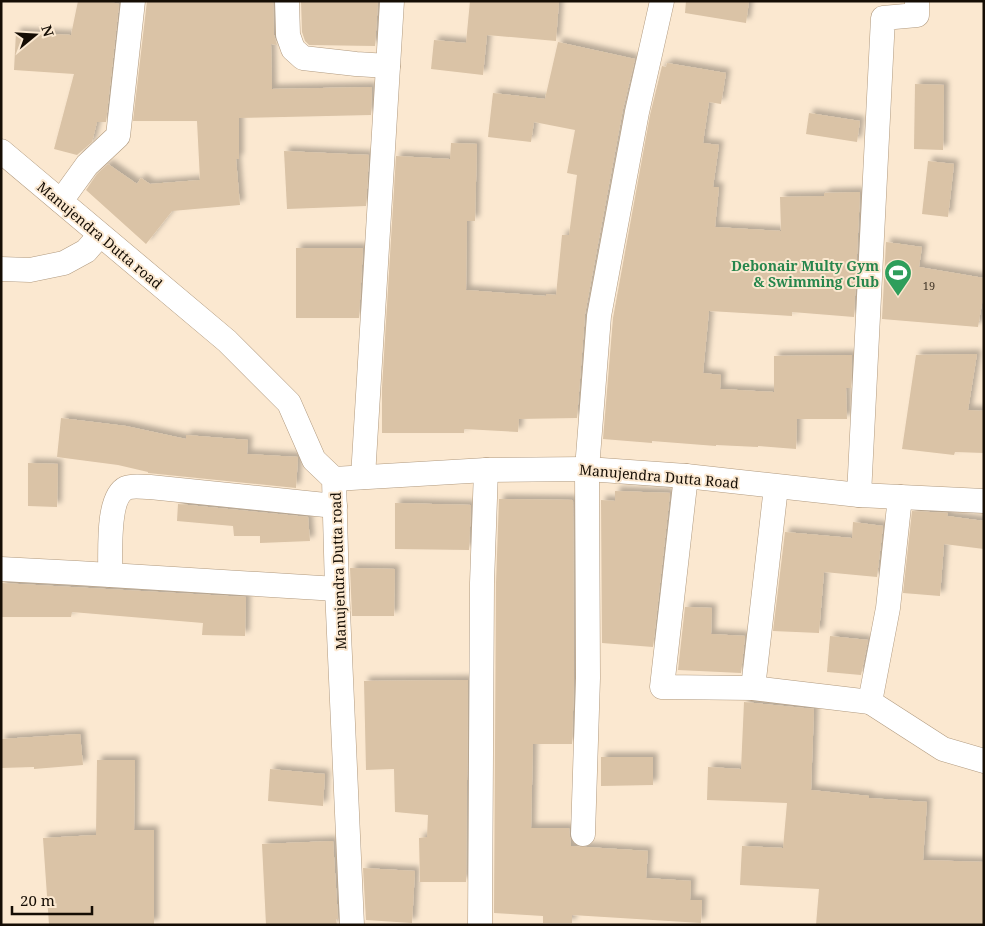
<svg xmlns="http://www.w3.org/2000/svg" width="985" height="926" font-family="'Noto Serif',serif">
<defs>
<filter id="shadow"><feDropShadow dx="4.5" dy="-4.5" stdDeviation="2.5" flood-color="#0004"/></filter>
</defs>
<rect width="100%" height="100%" fill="#fbe8d0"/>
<g fill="#dac3a6" filter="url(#shadow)">
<path d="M78,1H106L119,4L106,122H97L92,142L77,155L54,149L74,74L14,70L16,32L71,35Z"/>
<path d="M147,1H273L274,35L277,45L271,44L272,89L372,87L371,115L239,118V159H236L240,205L172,211L146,244L86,190L97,174L108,164L137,184L141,178L150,184L200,180L197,121H133Z"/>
<path d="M301,1H378L375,46L309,45L305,41L302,32Z"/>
<path d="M470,1H559L556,41L487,35L483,75L431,69L434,40L466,43Z"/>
<path d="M686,1H749L746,23L685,13Z"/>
<path d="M558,42L635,59L623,109L585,314L577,418L519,419L518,432L464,429V433H382V388L396,156L450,159L451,143L477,144L475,221H467L466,290L546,296V294L556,295L562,235H569L577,175L567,173L575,130L534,122L531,142L488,137L493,93L545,99Z"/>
<path d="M667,63L726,73L721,104L709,102L703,143L719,145L713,187H719L715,227L781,231L780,197L824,196V193L860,192L854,317L792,312V316L709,311L703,373L721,375L720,389L774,392V356L852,355L851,388H846L847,419H797L796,449L758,446V447L716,445V446L652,441V443L603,439L613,318L650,115L662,66L666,67Z"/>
<path d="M915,84L944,85L943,150L914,149Z"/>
<path d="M809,113L860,121L857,142L806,134Z"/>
<path d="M284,151L369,155L366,206L287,209Z"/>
<path d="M928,161L954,164L948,217L922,214Z"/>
<path d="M886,242L922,247L919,267L984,278V292L978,327L882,319Z"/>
<path d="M296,248H363L359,318H296Z"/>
<path d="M977,354L968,410L984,411V453L955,452L954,455L902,449L916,355Z"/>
<path d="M61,418L126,426L186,439V435L248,440L247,454L298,457L296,488L148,473V472L118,465L57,457Z"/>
<path d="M28,463L58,464L57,507L28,506Z"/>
<path d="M615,491L670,493L653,647L602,643L601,500L615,501Z"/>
<path d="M499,499L573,500L574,678L572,744H533L531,828H569L571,846L648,851L646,878L691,881L690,900H702L701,923L572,915V923H543V916L494,913L496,583Z"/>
<path d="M395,503L471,505L469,550L395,549Z"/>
<path d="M178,504L308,517L310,541L260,543V536H234L233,526L177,521Z"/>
<path d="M912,511L948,513L947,516L984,521V549L944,544L940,596L903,593Z"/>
<path d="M853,522L883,526L877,577L824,572L819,633L773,631L785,532L852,538Z"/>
<path d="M350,568L395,569L394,616H352Z"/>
<path d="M1,583L246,597L245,636L202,635L203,623L72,612L71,617H1Z"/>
<path d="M685,607L712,608L711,634L745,636L741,673L678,670Z"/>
<path d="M830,636L868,640L861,675L827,672Z"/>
<path d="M468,680L466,882H420L419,838L427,837L428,815L395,812L394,769L366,770L364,681Z"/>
<path d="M744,702L814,709L811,790L869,796V798L927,802L923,860L984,862V925H816L819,889L740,885L742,846L783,848L787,803L707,800L708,767L741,769Z"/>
<path d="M80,734L83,765L34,769V767L1,768V739Z"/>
<path d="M601,757H653V785L601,786Z"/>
<path d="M97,760H135L134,830H154V924L49,925L43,838L96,835Z"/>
<path d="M270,769L325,774L323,806L268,801Z"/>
<path d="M333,841L338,919H336L337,925H266L262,844Z"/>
<path d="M363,868L415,871L412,923L366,920Z"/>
</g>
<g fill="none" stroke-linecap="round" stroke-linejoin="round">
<defs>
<g id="street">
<path d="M287,1L288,35L293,49L303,58L356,64L388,66"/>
<path d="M1,151L227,341L289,403L314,460L334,479L337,589L352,925"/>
<path d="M61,201L87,165L118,136L133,1"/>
<path d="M1,269L30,270L64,263L86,251L100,235"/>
<path d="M686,476L662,687L753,688L870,702"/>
<path d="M363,477L392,1"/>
<path d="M334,479L486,470L587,469L686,476L859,495L984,501"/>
<path d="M859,495L883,18L917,15V1"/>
<path d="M900,497L888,608L870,702L943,749L984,761"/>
<path d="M1,569L77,573L337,589"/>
<path d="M110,575C111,556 106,498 126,488C133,485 142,487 150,487L335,506"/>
<path d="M753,688L776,487"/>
<path d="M583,834L588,678L587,469L599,316L637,112L662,1"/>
<path d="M480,925L482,583L486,470"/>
</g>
</defs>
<use href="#street" stroke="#b19a7f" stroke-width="25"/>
<use href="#street" stroke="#fff" stroke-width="24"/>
</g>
<defs>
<symbol id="stadium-pin" viewBox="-11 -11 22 30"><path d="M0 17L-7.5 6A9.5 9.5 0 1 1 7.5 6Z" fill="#2e9e5b" stroke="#fbe8d0"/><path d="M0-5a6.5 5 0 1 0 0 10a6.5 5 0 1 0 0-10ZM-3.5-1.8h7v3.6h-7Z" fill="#fff"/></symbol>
</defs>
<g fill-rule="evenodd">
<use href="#stadium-pin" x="882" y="257" width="32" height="43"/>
</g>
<g text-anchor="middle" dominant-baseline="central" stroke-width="4" stroke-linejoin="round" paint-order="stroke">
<g font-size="11" fill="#463a2c">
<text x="929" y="285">19</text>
</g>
<g font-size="14" fill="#150d04" stroke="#fbe8d0">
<text transform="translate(100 235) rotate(40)">Manujendra Dutta road</text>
<text transform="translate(659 476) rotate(5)">Manujendra Dutta Road</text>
<text transform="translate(338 571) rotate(-92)">Manujendra Dutta road</text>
</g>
<g font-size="14" font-weight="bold" fill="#27864d" stroke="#fbe8d0" text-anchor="end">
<text x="879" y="265">Debonair Multy Gym<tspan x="879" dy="16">&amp; Swimming Club</tspan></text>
</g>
</g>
<rect width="985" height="926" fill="none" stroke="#150d04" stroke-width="5"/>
<g transform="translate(35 35) rotate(72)" stroke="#fbe8d0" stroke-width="4" paint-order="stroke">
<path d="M0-4L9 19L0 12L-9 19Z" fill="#150d04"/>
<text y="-8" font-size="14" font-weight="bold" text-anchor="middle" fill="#150d04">N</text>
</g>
<path d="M12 906v8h80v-8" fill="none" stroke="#150d04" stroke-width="2.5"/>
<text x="20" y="906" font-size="15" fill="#150d04" stroke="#fbe8d0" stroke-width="4" paint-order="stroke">20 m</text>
</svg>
